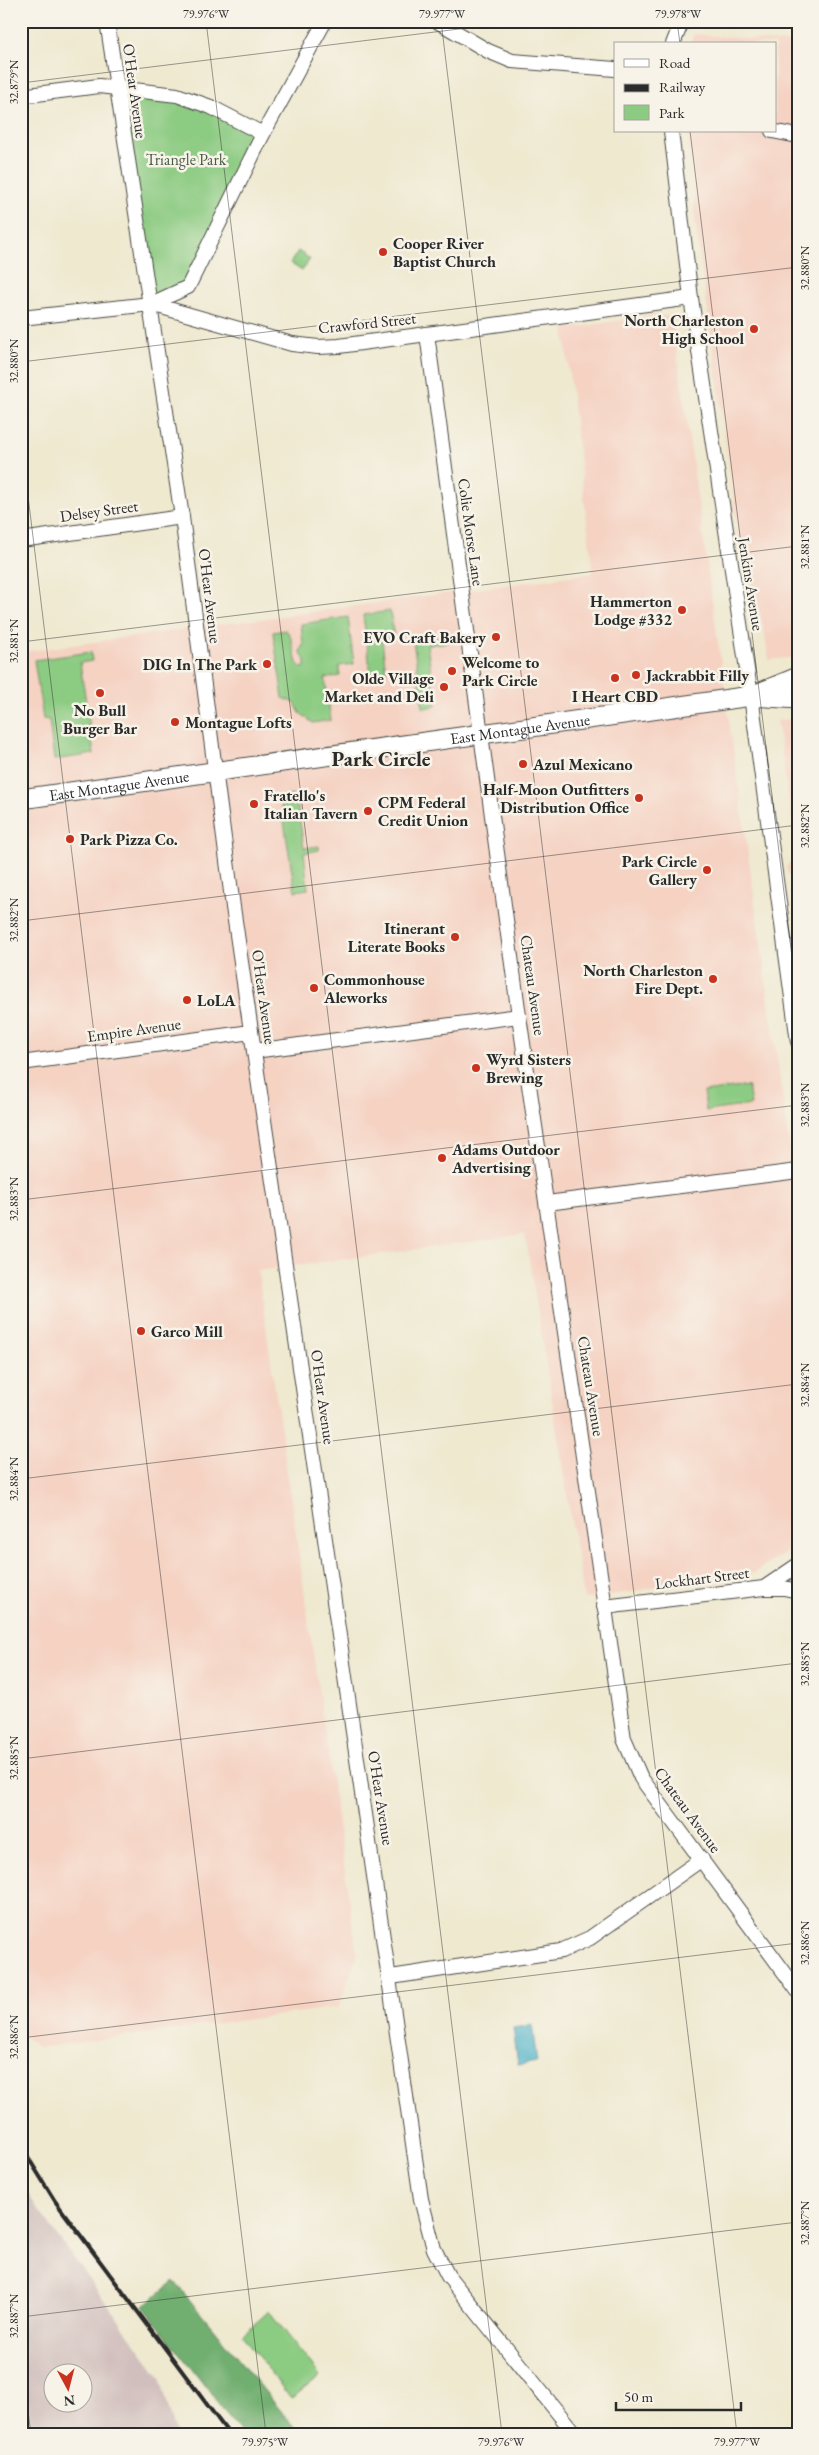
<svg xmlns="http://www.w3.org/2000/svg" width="819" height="2455" font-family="'EB Garamond',serif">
<rect width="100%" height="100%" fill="#f7f3e8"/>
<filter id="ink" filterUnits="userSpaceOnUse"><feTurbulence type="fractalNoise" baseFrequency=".02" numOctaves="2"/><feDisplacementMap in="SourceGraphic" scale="10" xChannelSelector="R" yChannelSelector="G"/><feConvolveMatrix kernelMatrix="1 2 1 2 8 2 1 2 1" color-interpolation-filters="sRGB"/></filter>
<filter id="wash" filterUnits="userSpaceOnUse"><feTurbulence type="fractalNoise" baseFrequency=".0096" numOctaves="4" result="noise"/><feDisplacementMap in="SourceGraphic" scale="20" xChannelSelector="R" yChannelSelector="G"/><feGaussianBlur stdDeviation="1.12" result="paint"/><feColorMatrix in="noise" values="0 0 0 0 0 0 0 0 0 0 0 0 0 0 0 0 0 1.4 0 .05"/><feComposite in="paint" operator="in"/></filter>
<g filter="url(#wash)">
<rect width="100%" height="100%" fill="#efe9d0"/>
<g fill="#f5d2c2">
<path d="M694,34L798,44V657L769,660L762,620L741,553L695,219L693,175L687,131H775V44H690Z"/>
<path d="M657,315L672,317L798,1206V1545L754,1573L584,1599L525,1234L258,1271L357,1955L339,2007L38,2048L21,2033V652L593,573L564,329Z"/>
<path d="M798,718V881L791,878L787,872L786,867L797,853L777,721Z"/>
</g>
<path fill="#d1bfbd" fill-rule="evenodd" d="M21,2182L35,2205L160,2377L176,2434H21ZM52,2372H82V2402H52Z"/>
<g fill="#8ccb82" stroke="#5c7b56">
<path d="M116,88L176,96L262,134L187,287L151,303Z"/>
<path d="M298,251L310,259L302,271L290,263Z"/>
<path d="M390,611L394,638L382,640L386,673L371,676L363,615Z"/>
<path d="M348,617L354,664L339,666L340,676L325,678L331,720L313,723L300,713L295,703L283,698L273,632L286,630L290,635L297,663L302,668L305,667V660L300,652L303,644L301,624Z"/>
<path d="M447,635L448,642L427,645L436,706L423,708L413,641Z"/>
<path d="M91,652L92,661L80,663L94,754L54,760L49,720L43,719L34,660Z"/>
<path d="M296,795L304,848L319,846V850L304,853L308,889L295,891L280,797Z"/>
<path d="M748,1086L751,1105L706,1111L704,1092Z"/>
<path d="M269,2311L320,2376L291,2399L242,2335Z"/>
</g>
<path fill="#71af70" stroke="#4e6d4e" d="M174,2281L300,2434H242L143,2306Z"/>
<path fill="#49b1c7" stroke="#3a6e79" d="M532,2025L537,2062L518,2065L513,2028Z"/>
</g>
<g filter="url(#ink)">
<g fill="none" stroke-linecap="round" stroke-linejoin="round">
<defs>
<g id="street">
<path d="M107,21L182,517L233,907L421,2199L434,2249L448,2276L575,2434"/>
<path d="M437,21L488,51L512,61L615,69"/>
<path d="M673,44L682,21"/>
<path d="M21,96L99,86L177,95L211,107L263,134"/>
<path d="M671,131L691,298L751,696L798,1042"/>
<path d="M772,131L798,136"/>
<path d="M151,304L188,287L263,134L325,21"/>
<path d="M21,318L151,304L292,344L318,347L339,346L691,298"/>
<path d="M427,334L519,1016L624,1739L641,1778L798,1991"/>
<path d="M21,540L182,517"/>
<path d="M254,1051L519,1016"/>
<path d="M21,1063L251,1032"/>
<path d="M547,1203L798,1171"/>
<path d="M765,1588H784L798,1591"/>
<path d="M604,1607L764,1588L798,1565"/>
<path d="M391,1977L561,1951L590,1938L702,1859"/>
</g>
<g id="secondary">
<path d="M754,695L798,677"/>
<path id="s1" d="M21,799L751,696L798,699"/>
</g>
</defs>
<use href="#street" stroke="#484844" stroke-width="16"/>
<use href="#secondary" stroke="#484844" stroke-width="21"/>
<use href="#street" stroke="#fff" stroke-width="14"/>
<use href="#secondary" stroke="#fff" stroke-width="19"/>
<path stroke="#2b2b2b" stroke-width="4" d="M21,2146L55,2201L229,2434"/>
</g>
</g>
<path fill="none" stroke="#2b2b2b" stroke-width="1" stroke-opacity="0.45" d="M206,21L502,2434M441,21L737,2434M677,21L680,44M21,83L524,21M690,131L798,1006M21,362L798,267M21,439L266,2434M21,642L798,546M21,921L798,825M21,1200L798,1105M21,1479L798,1384M21,1759L798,1663M21,2038L798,1943M21,2317L798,2222M21,2358L31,2434"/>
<g fill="#c8321e" stroke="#f7f3e8" stroke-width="2">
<circle cx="383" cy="252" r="5"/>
<circle cx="754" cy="329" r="5"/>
<circle cx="682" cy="610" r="5"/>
<circle cx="496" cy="637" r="5"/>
<circle cx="267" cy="664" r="5"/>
<circle cx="452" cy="671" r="5"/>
<circle cx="636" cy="675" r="5"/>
<circle cx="615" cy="678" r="5"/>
<circle cx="444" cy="687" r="5"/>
<circle cx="100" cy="693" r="5"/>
<circle cx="175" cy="722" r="5"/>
<circle cx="523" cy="764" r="5"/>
<circle cx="639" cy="798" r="5"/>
<circle cx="254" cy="804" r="5"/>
<circle cx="368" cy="811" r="5"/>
<circle cx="70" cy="839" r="5"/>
<circle cx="707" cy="870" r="5"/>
<circle cx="455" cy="937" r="5"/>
<circle cx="713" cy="979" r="5"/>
<circle cx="314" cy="988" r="5"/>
<circle cx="187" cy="1000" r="5"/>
<circle cx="476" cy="1068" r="5"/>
<circle cx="442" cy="1158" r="5"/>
<circle cx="141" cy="1331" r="5"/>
</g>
<g text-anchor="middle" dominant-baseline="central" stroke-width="5" stroke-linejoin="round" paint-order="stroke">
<g font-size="16" fill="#2b2b2b" stroke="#f7f3e8">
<text transform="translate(135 91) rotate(82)">O'Hear Avenue</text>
<text transform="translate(367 323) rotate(-6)">Crawford Street</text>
<text transform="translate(99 511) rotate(-8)">Delsey Street</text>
<text transform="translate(471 532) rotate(82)">Colie Morse Lane</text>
<text transform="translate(751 584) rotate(81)">Jenkins Avenue</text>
<text transform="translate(210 596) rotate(83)">O'Hear Avenue</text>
<text stroke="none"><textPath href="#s1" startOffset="504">East Montague Avenue</textPath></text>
<text stroke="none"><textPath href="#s1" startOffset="99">East Montague Avenue</textPath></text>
<text transform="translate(533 985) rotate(82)">Chateau Avenue</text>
<text transform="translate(264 997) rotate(82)">O'Hear Avenue</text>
<text transform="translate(134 1030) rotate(-8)">Empire Avenue</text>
<text transform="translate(591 1386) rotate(81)">Chateau Avenue</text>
<text transform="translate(323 1397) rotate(82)">O'Hear Avenue</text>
<text transform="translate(702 1578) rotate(-7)">Lockhart Street</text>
<text transform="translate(381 1798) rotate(81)">O'Hear Avenue</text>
<text transform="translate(688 1810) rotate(54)">Chateau Avenue</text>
</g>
<g font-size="16" fill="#485b45" stroke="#f7f3e8">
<text x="186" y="159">Triangle Park</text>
</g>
<g font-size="16" font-weight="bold" fill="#2b2b2b" stroke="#f7f3e8" text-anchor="start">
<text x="393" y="243">Cooper River<tspan x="393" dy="18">Baptist Church</tspan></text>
<text x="744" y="320" text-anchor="end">North Charleston<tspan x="744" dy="18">High School</tspan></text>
<text x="672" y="601" text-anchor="end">Hammerton<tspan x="672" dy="18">Lodge #332</tspan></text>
<text x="486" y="637" text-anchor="end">EVO Craft Bakery</text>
<text x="462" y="662">Welcome to<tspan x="462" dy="18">Park Circle</tspan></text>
<text x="257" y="664" text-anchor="end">DIG In The Park</text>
<text x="646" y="675">Jackrabbit Filly</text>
<text x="434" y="678" text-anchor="end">Olde Village<tspan x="434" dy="18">Market and Deli</tspan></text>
<text x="615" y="696" text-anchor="middle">I Heart CBD</text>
<text x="100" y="710" text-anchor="middle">No Bull<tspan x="100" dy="18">Burger Bar</tspan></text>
<text x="185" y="722">Montague Lofts</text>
<text x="533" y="764">Azul Mexicano</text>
<text x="629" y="789" text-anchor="end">Half-Moon Outfitters<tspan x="629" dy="18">Distribution Office</tspan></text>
<text x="264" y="795">Fratello's<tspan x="264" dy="18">Italian Tavern</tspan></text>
<text x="378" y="802">CPM Federal<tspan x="378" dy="18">Credit Union</tspan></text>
<text x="80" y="839">Park Pizza Co.</text>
<text x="697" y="861" text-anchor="end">Park Circle<tspan x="697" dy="18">Gallery</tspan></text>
<text x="445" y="928" text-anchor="end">Itinerant<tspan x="445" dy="18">Literate Books</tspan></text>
<text x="703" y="970" text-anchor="end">North Charleston<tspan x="703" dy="18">Fire Dept.</tspan></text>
<text x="324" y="979">Commonhouse<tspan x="324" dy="18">Aleworks</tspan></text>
<text x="197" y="1000">LoLA</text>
<text x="486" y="1059">Wyrd Sisters<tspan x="486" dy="18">Brewing</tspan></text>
<text x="452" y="1149">Adams Outdoor<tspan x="452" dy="18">Advertising</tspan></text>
<text x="151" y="1331">Garco Mill</text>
</g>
<g font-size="21" font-weight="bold" fill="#2b2b2b" stroke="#f7f3e8">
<text x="381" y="758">Park Circle</text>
</g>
</g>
<rect width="819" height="2455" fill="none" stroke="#f7f3e8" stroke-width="55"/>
<rect x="614" y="42" width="162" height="90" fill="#f7f3e8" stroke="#a5a39c"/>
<rect x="624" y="59" width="25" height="8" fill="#ffffff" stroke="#a5a39c"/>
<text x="659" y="68" font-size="15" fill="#2b2b2b">Road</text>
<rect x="624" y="84" width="25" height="8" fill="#2b2b2b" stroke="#a5a39c"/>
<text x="659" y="92" font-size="15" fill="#2b2b2b">Railway</text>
<rect x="624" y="105" width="25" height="15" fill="#8ccb82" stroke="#a5a39c"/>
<text x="659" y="118" font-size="15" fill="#2b2b2b">Park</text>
<g transform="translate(68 2388) rotate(173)"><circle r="24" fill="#f7f3e8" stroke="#a5a39c"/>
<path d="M0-4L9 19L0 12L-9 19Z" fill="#c8321e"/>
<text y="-8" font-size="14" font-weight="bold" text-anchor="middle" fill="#2b2b2b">N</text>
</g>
<path d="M616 2402v8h125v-8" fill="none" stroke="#2b2b2b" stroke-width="2.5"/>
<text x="624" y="2402" font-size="15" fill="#2b2b2b" stroke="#f7f3e8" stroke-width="4" paint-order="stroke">50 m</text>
<rect x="28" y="28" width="764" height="2400" fill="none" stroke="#2b2b2b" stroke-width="2"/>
<g font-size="12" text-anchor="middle" fill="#2b2b2b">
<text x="206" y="18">79.976°W</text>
<text x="442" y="18">79.977°W</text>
<text x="678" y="18">79.978°W</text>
<text transform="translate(14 82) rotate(-90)" y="4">32.879°N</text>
<text transform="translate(805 268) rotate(-90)" y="4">32.880°N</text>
<text transform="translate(14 361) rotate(-90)" y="4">32.880°N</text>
<text transform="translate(805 547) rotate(-90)" y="4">32.881°N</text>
<text transform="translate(14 641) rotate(-90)" y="4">32.881°N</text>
<text transform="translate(805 826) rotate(-90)" y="4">32.882°N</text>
<text transform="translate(14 920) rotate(-90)" y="4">32.882°N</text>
<text transform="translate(805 1105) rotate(-90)" y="4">32.883°N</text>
<text transform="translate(14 1199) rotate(-90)" y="4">32.883°N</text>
<text transform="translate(805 1385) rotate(-90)" y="4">32.884°N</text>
<text transform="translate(14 1479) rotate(-90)" y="4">32.884°N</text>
<text transform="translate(805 1664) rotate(-90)" y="4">32.885°N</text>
<text transform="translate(14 1758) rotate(-90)" y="4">32.885°N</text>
<text transform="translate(805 1943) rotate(-90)" y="4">32.886°N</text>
<text transform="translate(14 2037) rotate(-90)" y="4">32.886°N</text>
<text transform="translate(805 2223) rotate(-90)" y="4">32.887°N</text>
<text transform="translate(14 2316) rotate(-90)" y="4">32.887°N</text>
<text x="265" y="2446">79.975°W</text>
<text x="501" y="2446">79.976°W</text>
<text x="737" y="2446">79.977°W</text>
</g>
</svg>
